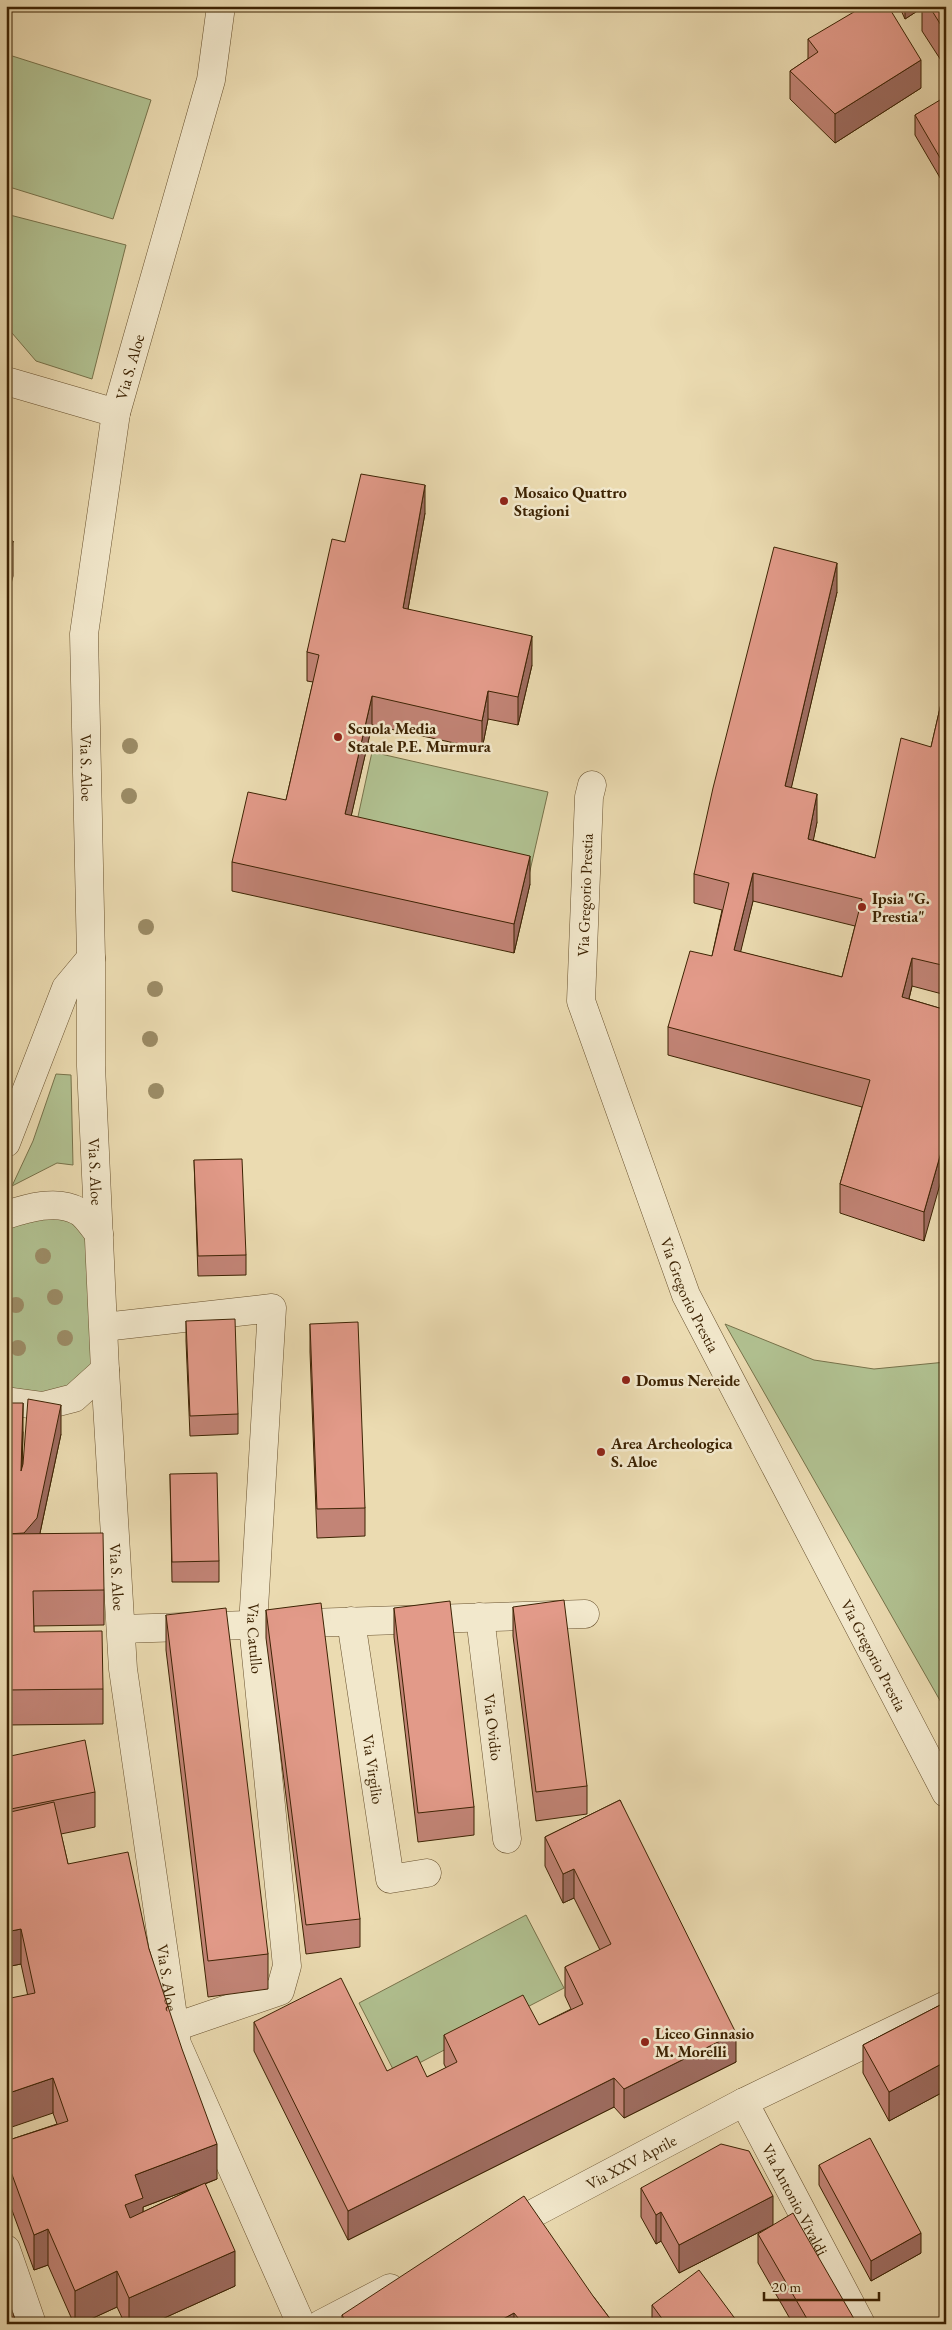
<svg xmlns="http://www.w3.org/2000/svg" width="952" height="2330" font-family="'EB Garamond',serif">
<rect width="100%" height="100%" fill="#ebdbb1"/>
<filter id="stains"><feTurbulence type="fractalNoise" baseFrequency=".004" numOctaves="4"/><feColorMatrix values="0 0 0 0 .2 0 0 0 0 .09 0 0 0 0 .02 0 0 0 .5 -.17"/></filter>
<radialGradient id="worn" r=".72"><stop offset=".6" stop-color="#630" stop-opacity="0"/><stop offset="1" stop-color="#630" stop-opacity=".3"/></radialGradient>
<g fill="#b1c191" stroke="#77724a">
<path d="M6,54L151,100L113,219L6,186Z"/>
<path d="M6,214L126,245L92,379L36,361L6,326Z"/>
<path d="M372,752L548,792L529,875L354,835Z"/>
<path d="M56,1074L71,1075L73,1165L57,1163L12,1186L33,1141Z"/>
<path d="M57,1205L99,1234L105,1370L74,1398L6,1401V1215Z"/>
<path d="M725,1324L814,1360L874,1369L946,1362V1711Z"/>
<path d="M526,1915L564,1988L396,2075L359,2003Z"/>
</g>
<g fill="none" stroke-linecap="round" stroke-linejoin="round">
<defs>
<g id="minor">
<path id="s1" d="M221,6L211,80L116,413L84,634L91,958V1066L105,1370L123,1669L177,2044L301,2324"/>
<path d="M6,381L116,413"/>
<path id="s2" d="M592,785L589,797L581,1001L686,1295L946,1793"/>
<path d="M6,1143L66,988L91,958"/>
<path d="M6,1215C27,1208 57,1199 78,1211C86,1215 93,1227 99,1234"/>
<path id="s3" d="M104,1327L272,1308L253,1625L287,1966L280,1991L175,2027"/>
<path d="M6,1401L43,1406L74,1398L105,1370"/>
<path id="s4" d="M480,1617L507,1839"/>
<path id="s5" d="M351,1621L390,1879L427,1873"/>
<path d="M121,1629L585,1614"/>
<path id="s6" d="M744,2102L861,2324"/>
<path id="s7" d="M502,2230L744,2102L946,2005"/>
<path d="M6,2249L32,2324"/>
<path d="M321,2324L390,2288"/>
</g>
</defs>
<use href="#minor" stroke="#68512e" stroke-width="29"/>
<use href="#minor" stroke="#f2e8cc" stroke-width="28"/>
</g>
<g fill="#9b8b65">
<circle cx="130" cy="746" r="8"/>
<circle cx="129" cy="796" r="8"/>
<circle cx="146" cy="927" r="8"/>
<circle cx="155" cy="989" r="8"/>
<circle cx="150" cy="1039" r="8"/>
<circle cx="156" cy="1091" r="8"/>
<circle cx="43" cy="1256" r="8"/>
<circle cx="55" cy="1297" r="8"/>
<circle cx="16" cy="1305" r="8"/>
<circle cx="65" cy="1338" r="8"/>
<circle cx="18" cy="1348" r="8"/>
</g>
<g fill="#c28476" stroke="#3d2303" fill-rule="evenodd">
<path d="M899,6H946V64L944,65L922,31V8L905,19Z"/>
<path d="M808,39L921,88L835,143L790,99V71L808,59Z"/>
<path d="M946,99V188L915,135V115Z"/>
<path d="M425,513L408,609L532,665L518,725L488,719L482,749L372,725L351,816L530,884L514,953L232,891V862L286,800L313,682L307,681V652L345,542Z"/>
<path d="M837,592L791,788L817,822L813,840L875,858L931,747L946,682V995L912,986L909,999L946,1010L924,1241L840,1213V1184L862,1107L668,1055V1027L712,956L722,910L694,903V874ZM753,901L855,926L842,977L740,952Z"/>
<path d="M194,1160L246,1255V1275L198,1276Z"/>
<path d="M186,1321L238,1414V1434L190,1436L186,1341Z"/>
<path d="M310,1324L365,1508V1536L317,1538L310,1352Z"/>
<path d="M6,1403L23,1432L22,1467L61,1434L40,1533L104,1590V1625L34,1626V1632L103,1689V1724L6,1725Z"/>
<path d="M170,1474L219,1561V1582H172Z"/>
<path d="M513,1607L587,1786V1814L536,1821L513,1636Z"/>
<path d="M394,1608L474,1807V1835L418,1842L394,1637Z"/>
<path d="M266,1610L360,1919V1947L306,1954L266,1638Z"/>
<path d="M166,1615L268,1954V1989L208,1997L166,1650Z"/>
<path d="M6,1757L95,1792V1827L61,1834L68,1864L149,1949L217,2179L205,2184L235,2286L151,2324H125L117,2307L80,2324H74L48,2265L34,2270L6,2194V2141L57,2124L53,2113L21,1964L6,1967ZM194,2188L143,2212V2207Z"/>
<path d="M620,1800L736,2062L624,2118L614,2107L348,2240L254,2051V2022L387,2071L427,2077L446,2068L444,2064V2035L539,2025L571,2009L565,1996V1967L600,1950L574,1898L563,1903L545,1866V1837Z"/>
<path d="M946,2002V2093L945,2091L889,2121L863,2073V2045Z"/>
<path d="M819,2165L921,2253L871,2281L819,2185Z"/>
<path d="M641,2188L773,2225L679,2273L661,2241L656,2244L641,2217Z"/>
<path d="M758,2234L857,2324H793L758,2263Z"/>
<path d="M593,2296L614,2324H342V2315Z"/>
<path d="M652,2305L739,2324H652Z"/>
</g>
<g fill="#9e6c60" stroke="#3d2303">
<path d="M905,6H922V8L905,19Z"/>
<path d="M946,29V64L944,65V30Z"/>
<path d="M921,60V88L835,143V114Z"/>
<path d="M425,485V513L403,637V608Z"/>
<path d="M13,541V576L6,604V569Z"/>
<path d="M837,563V592L785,815V786Z"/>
<path d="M532,636V665L518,725V697Z"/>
<path d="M488,691V719L482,749V721Z"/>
<path d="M372,696V725L345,843V814Z"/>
<path d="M817,794V822L808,867V839Z"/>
<path d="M530,856V884L514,953V924Z"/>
<path d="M753,873V901L734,979V950Z"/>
<path d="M912,958V986L902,1026V997Z"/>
<path d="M946,1135V1163L924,1241V1212Z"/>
<path d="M23,1403V1432L21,1499V1471Z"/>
<path d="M61,1405V1434L37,1547L19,1539Z"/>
<path d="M574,1869V1898L563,1903V1874Z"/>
<path d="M21,1929V1964L6,1967V1932Z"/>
<path d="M736,2033V2062L624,2118V2089Z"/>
<path d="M945,2062V2091L889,2121V2092Z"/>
<path d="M53,2078V2113L6,2129V2094Z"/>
<path d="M614,2078V2107L348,2240V2211Z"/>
<path d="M217,2144V2179L143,2207V2234L125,2241V2205L135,2175Z"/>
<path d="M773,2196V2225L679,2273V2245Z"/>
<path d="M661,2212V2241L656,2244V2215Z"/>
<path d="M48,2229V2265L34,2270V2235Z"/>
<path d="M921,2233V2253L871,2281V2261Z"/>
<path d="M235,2251V2286L151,2324H129V2298Z"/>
<path d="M117,2271V2307L80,2324H75V2291Z"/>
<path d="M514,2313V2324H494Z"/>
<path d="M15,2319V2324H6V2321Z"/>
</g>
<g fill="#e29a89" stroke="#3d2303" fill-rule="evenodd">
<path d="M864,6H888L921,60L835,114L790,71L818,52L808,39Z"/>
<path d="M929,6H946V29L944,30Z"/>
<path d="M945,97L946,99V168L915,115Z"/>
<path d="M361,474L425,485L403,608L532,636L518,697L488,691L482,721L372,696L345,814L530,856L514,924L232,862L248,792L286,800L319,655L307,652L332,539L345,542Z"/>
<path d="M6,539L13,541L6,569Z"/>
<path d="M774,547L837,563L785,786L817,794L808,839L875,858L901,738L931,747L946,682V966L912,958L902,997L946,1010V1135L924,1212L840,1184L870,1080L668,1027L690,951L712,956L729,883L694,874L713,788ZM753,873L862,899L842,977L734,950Z"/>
<path d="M242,1159L246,1255L198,1256L194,1160Z"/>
<path d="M235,1319L238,1414L190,1416L186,1321Z"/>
<path d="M358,1322L365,1508L317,1509L310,1324Z"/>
<path d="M28,1399L61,1405L37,1518L24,1533L6,1534V1403H23L21,1471L23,1464Z"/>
<path d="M217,1473L219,1561L172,1562L170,1474Z"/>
<path d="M103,1533L104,1590L33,1591L34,1632L102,1631L103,1689L6,1690V1534Z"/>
<path d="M564,1600L587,1786L536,1792L513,1607Z"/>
<path d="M450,1601L474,1807L418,1813L394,1608Z"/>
<path d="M321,1603L360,1919L306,1925L266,1610Z"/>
<path d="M226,1608L268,1954L208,1961L166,1615Z"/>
<path d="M85,1740L95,1792L6,1810V1757Z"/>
<path d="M620,1800L736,2033L624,2089L614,2078L348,2211L254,2022L341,1978L387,2071L417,2056L427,2077L457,2062L444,2035L523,1995L539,2025L583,2004L565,1967L611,1944L574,1869L563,1874L545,1837Z"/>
<path d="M54,1802L68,1864L128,1852L149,1949L182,2049L217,2144L135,2175L143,2198L125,2205L130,2218L205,2183L235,2251L129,2298L117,2271L75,2291L48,2229L34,2235L6,2158V2141L68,2121L53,2078L6,2094V1999L35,1993L21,1929L6,1932V1813Z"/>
<path d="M946,2002V2064L945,2062L889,2092L863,2045Z"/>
<path d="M870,2138L921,2233L871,2261L819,2165Z"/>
<path d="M721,2144L749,2151L773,2196L679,2245L661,2212L656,2215L641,2188Z"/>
<path d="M524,2196L593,2296L614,2324H523L514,2313L494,2324H347L342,2315Z"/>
<path d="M793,2213L857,2324H810L758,2234Z"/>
<path d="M699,2270L739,2324H666L652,2305Z"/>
<path d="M6,2296L15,2319L6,2321Z"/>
</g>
<g fill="#8f2418" stroke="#f2e8cc" stroke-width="2">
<circle cx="504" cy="501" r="5"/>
<circle cx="338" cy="737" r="5"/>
<circle cx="862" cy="907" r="5"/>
<circle cx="626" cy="1380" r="5"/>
<circle cx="601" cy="1452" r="5"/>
<circle cx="645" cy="2042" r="5"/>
</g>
<g text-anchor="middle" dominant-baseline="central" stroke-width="5" stroke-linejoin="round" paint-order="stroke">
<g font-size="16" fill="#3d2303" stroke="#f2e8cc">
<text transform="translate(130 367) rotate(-74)">Via S. Aloe</text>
<text stroke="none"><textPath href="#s1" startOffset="778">Via S. Aloe</textPath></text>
<text transform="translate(585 895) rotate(-88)">Via Gregorio Prestia</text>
<text stroke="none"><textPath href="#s1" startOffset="1182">Via S. Aloe</textPath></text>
<text stroke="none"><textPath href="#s2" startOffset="530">Via Gregorio Prestia</textPath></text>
<text stroke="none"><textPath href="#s1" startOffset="1588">Via S. Aloe</textPath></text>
<text stroke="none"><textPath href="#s3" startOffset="500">Via Catullo</textPath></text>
<text stroke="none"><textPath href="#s2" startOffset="935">Via Gregorio Prestia</textPath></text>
<text stroke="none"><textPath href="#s4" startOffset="111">Via Ovidio</textPath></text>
<text stroke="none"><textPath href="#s5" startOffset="150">Via Virgilio</textPath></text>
<text stroke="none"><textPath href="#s1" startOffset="1992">Via S. Aloe</textPath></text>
<text stroke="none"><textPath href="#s7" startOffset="146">Via XXV Aprile</textPath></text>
<text stroke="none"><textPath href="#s6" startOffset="110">Via Antonio Vivaldi</textPath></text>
</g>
<g font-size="16" font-weight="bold" fill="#3d2303" stroke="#f2e8cc" text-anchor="start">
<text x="514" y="492">Mosaico Quattro<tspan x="514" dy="18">Stagioni</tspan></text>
<text x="348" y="728">Scuola Media<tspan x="348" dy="18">Statale P.E. Murmura</tspan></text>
<text x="872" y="898">Ipsia "G.<tspan x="872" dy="18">Prestia"</tspan></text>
<text x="636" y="1380">Domus Nereide</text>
<text x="611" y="1443">Area Archeologica<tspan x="611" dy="18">S. Aloe</tspan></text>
<text x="655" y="2033">Liceo Ginnasio<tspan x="655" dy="18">M. Morelli</tspan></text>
</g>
</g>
<rect width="952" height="2330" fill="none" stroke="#ebdbb1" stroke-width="25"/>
<rect x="8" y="8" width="937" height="2315" fill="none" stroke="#3d2303" stroke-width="2.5"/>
<rect x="12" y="12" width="927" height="2305" fill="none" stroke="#3d2303"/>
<path d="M764 2292v8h115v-8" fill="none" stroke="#3d2303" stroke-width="2.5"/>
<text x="772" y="2292" font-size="15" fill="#3d2303" stroke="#f2e8cc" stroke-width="4" paint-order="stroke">20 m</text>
<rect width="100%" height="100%" filter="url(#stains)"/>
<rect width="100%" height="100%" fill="url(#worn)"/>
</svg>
